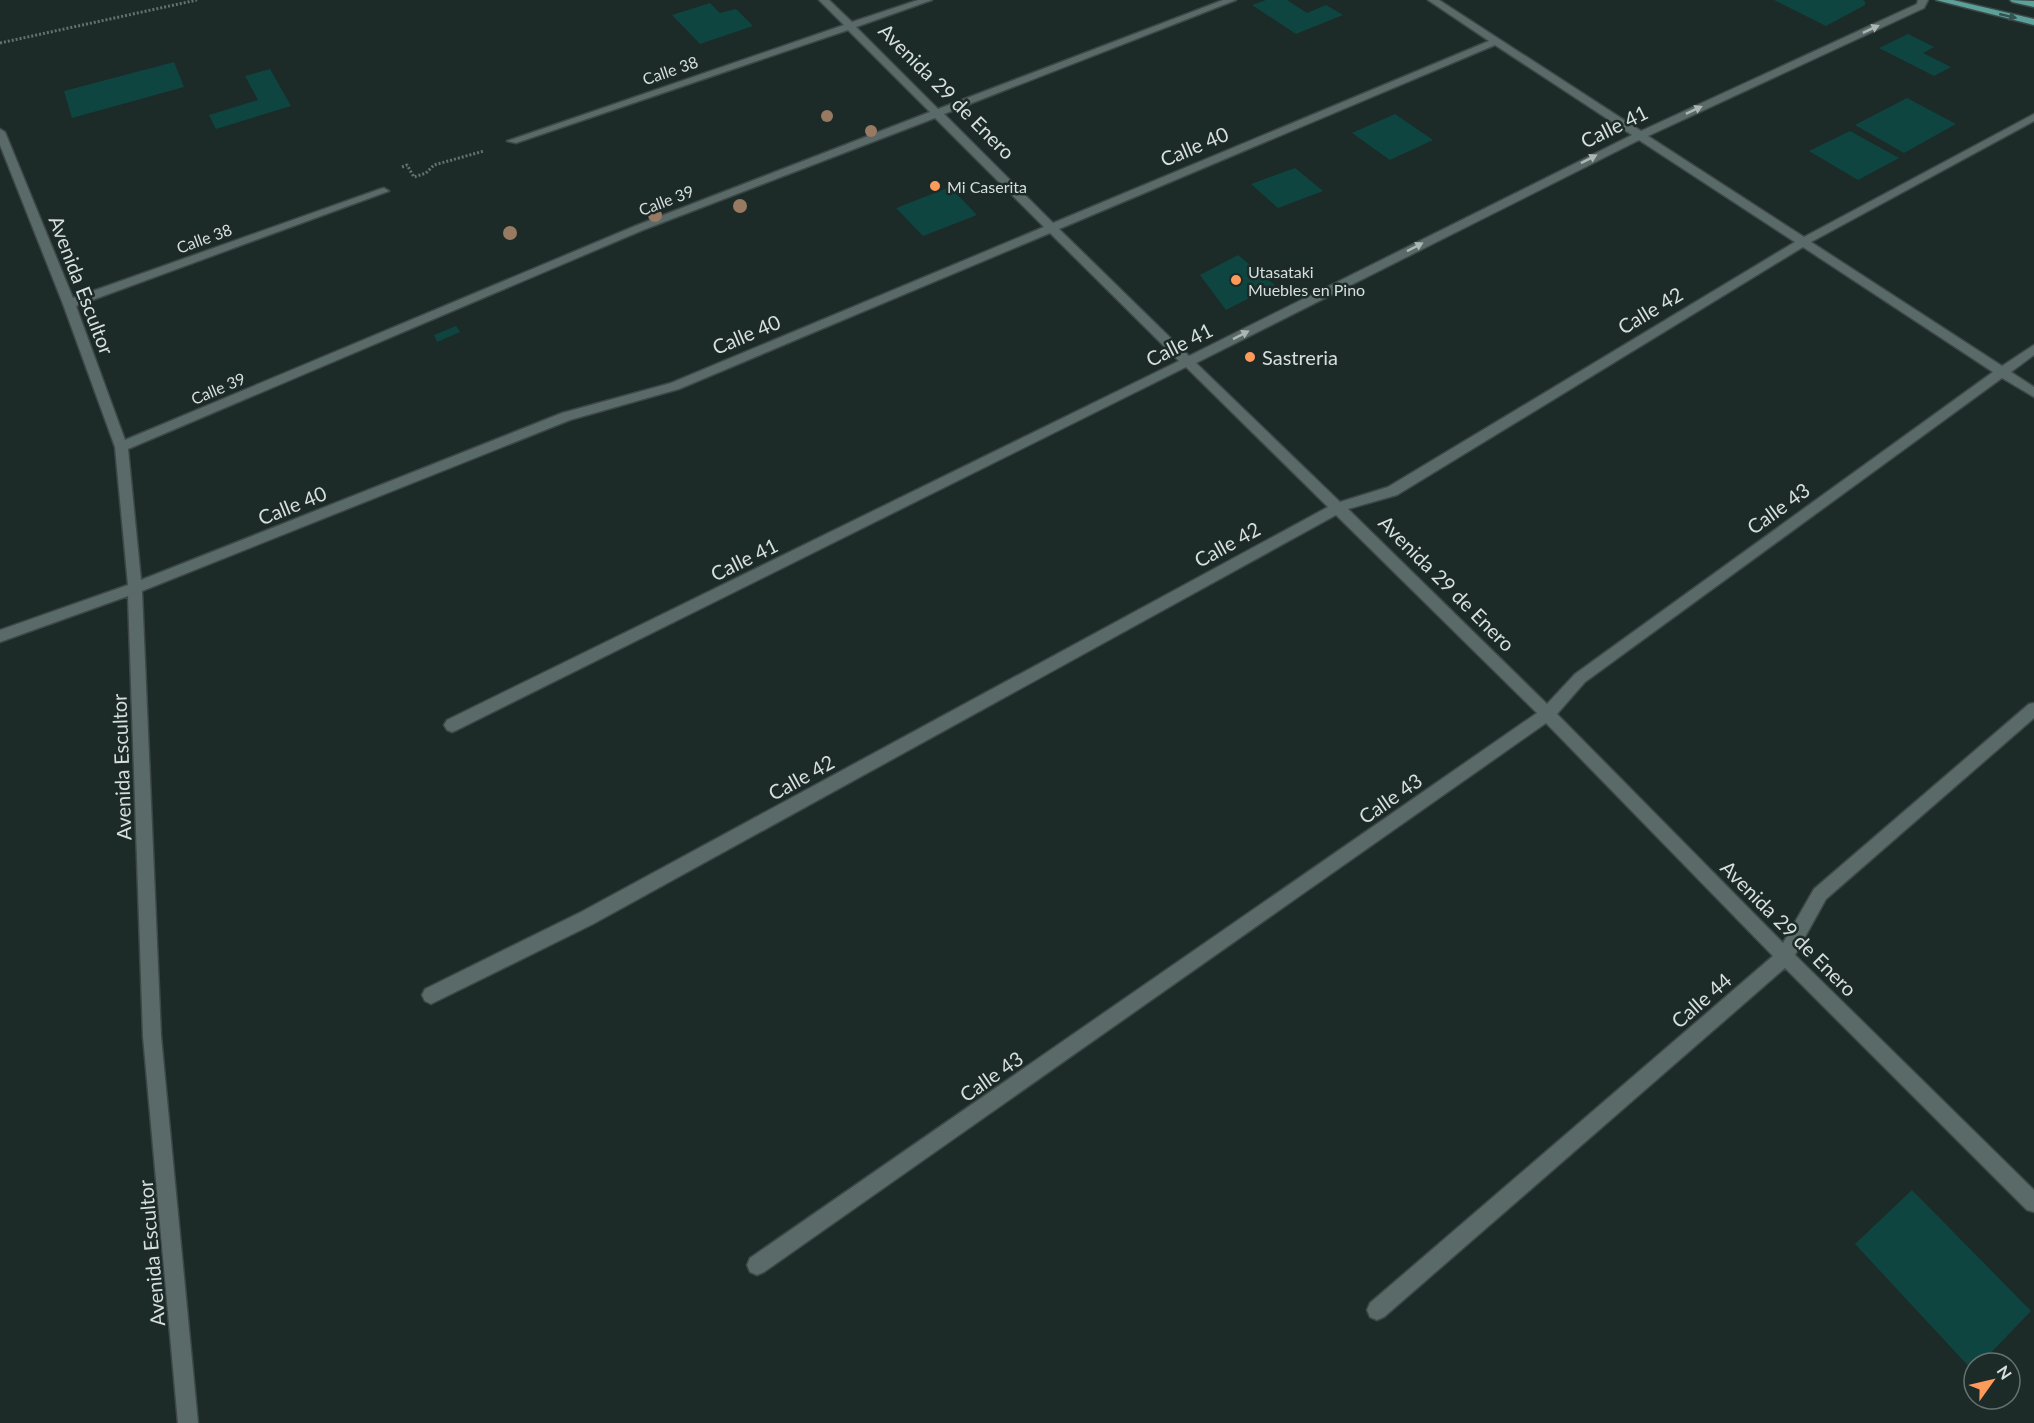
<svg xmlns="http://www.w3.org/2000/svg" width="2034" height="1423" font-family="Lato,sans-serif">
<rect width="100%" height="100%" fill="#1c2a28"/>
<g fill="#0f4541">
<path d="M1266,0H1287L1307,13L1326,5L1343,15L1296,34L1252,5Z"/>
<path d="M1774,0H1863L1865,2V5L1826,26Z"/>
<path d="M710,3L720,13L736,9L753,26L700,44L672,15Z"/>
<path d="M1908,34L1934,47L1923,53L1951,67L1934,76L1879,48Z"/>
<path d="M174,62L184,87L72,118L64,91Z"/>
<path d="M270,69L291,106L216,129L209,115L258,100L245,76Z"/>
<path d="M1907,98L1956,124L1904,153L1855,125Z"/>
<path d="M1395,114L1433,140L1390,160L1352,133Z"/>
<path d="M1850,131L1899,158L1858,180L1809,151Z"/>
<path d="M1295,168L1323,191L1278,208L1251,184Z"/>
<path d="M950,187L977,215L923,236L896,208Z"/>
<path d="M1238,255L1275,285L1226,310L1200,275Z"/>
<path d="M456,326L460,332L437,342L434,335Z"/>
<path d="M1912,1190L2031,1311L1981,1363H1974V1372L1855,1244Z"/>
</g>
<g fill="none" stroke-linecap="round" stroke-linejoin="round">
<defs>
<path id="minor" d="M819,0H829L852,22L918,0H932L856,27L938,109L1223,0H1236L944,114L1053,223L1489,41L1428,0H1439L1641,131L1917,4L1918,0H1928L1924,8L1648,136L1804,237L2034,114V121L1811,242L2002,366L2034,345V355L2011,372L2034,387V397L2002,378L1585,682L1557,714L1783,943L1814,889L2029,704L2034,703V718L1826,899L1795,955L2034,1190V1212L2027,1210L1785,968L1384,1317L1377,1320L1370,1317L1367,1310L1370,1303L1773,956L1546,723L764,1272L757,1275L750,1272L747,1265L750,1258L1537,713L1336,515L593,924L437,1001L431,1004L425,1001L422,995L425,989L581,912L1328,507L1186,367L457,730L452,732L447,730L444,725L447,720L1179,361L1050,233L679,389L570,420L142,591L161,1036L198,1423H178L143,1036L128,596L0,642V630L128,585L115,447L63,304L0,145V129L5,132L73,298L380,189L384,188L389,191L76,306L125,440L635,226L930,112L848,30L516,143L507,141L844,25ZM1495,45L1632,135L1189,356L1059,229ZM935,118L1044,227L671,383L562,413L141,580L128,449L643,230ZM1639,140L1795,242L1388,487L1340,502L1196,363ZM1803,247L1993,372L1575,674L1547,704L1348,509L1397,495Z"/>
<g id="primary">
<path d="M1936,0H1953L2034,19V25Z"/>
<path d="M2010,0L2034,1V7L2012,2Z"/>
</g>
</defs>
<use href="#minor" stroke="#3c4746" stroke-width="3"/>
<use href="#primary" stroke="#3c4746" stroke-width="3"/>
<g stroke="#657170" stroke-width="3" stroke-dasharray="2 2" stroke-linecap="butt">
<path d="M0,43L197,0"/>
<path d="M402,167L407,165L414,177L426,173L434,165L484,151"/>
</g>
<use href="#minor" fill="#5a6a68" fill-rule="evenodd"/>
<use href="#primary" fill="#5ba19a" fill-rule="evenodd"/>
</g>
<g fill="#987961">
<circle cx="827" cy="116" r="6"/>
<circle cx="871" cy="131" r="6"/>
<circle cx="740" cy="206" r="7"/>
<circle cx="655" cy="215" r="7"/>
<circle cx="510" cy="233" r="7"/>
</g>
<defs><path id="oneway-solid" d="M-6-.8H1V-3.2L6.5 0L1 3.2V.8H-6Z" transform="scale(1.5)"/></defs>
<use fill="#325450" href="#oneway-solid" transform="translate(2008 16) rotate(13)"/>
<g fill="#abb6b5">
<use href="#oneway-solid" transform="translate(1871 29) rotate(-25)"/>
<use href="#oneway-solid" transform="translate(1694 110) rotate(-25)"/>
<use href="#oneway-solid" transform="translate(1589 159) rotate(-27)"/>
<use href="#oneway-solid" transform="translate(1415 247) rotate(-27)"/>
<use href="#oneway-solid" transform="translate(1241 335) rotate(-27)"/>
</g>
<g fill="#ff9b5a" stroke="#1c2a28" stroke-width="2">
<circle cx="935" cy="186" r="6"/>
<circle cx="1236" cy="280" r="6"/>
<circle cx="1250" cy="357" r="6"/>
</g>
<g text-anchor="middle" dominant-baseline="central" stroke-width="5" stroke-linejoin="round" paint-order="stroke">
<g font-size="16" fill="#d6dfde" stroke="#1c2a28">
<text transform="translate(670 70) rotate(-19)">Calle 38</text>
<text transform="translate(666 200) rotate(-21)">Calle 39</text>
<text transform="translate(204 238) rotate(-20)">Calle 38</text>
<text transform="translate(218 388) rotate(-23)">Calle 39</text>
</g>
<g font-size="16" fill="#d6dfde" stroke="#1c2a28" text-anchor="start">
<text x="947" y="186">Mi Caserita</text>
<text x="1248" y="271">Utasataki<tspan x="1248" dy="18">Muebles en Pino</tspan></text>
</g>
<g font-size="20" fill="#d6dfde" stroke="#1c2a28">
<text transform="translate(947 91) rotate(45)">Avenida 29 de Enero</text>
<text transform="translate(1614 126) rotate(-26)">Calle 41</text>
<text transform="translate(1194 146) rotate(-23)">Calle 40</text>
<text transform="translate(82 285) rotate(69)">Avenida Escultor</text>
<text transform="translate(1650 310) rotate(-31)">Calle 42</text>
<text transform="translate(746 334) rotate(-23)">Calle 40</text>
<text transform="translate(1179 344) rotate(-27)">Calle 41</text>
<text transform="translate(292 505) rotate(-22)">Calle 40</text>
<text transform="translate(1778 508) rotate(-36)">Calle 43</text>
<text transform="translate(1227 544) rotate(-29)">Calle 42</text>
<text transform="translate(744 559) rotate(-26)">Calle 41</text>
<text transform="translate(1447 583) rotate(45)">Avenida 29 de Enero</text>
<text transform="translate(121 767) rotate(-92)">Avenida Escultor</text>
<text transform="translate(801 777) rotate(-29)">Calle 42</text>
<text transform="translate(1390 798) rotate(-35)">Calle 43</text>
<text transform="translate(1789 928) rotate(45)">Avenida 29 de Enero</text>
<text transform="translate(1701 1000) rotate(-41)">Calle 44</text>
<text transform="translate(991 1076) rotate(-35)">Calle 43</text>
<text transform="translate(151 1253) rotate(-95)">Avenida Escultor</text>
</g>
<g font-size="20" fill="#d6dfde" stroke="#1c2a28" text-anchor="start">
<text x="1262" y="357">Sastreria</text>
</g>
</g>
<g transform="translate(1992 1381) rotate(56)"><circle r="28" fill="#1c2a28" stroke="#667271" stroke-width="1.5"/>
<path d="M0-4.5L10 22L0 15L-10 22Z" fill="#ff9b5a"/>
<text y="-9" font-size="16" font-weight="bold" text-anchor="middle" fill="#d6dfde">N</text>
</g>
</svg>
